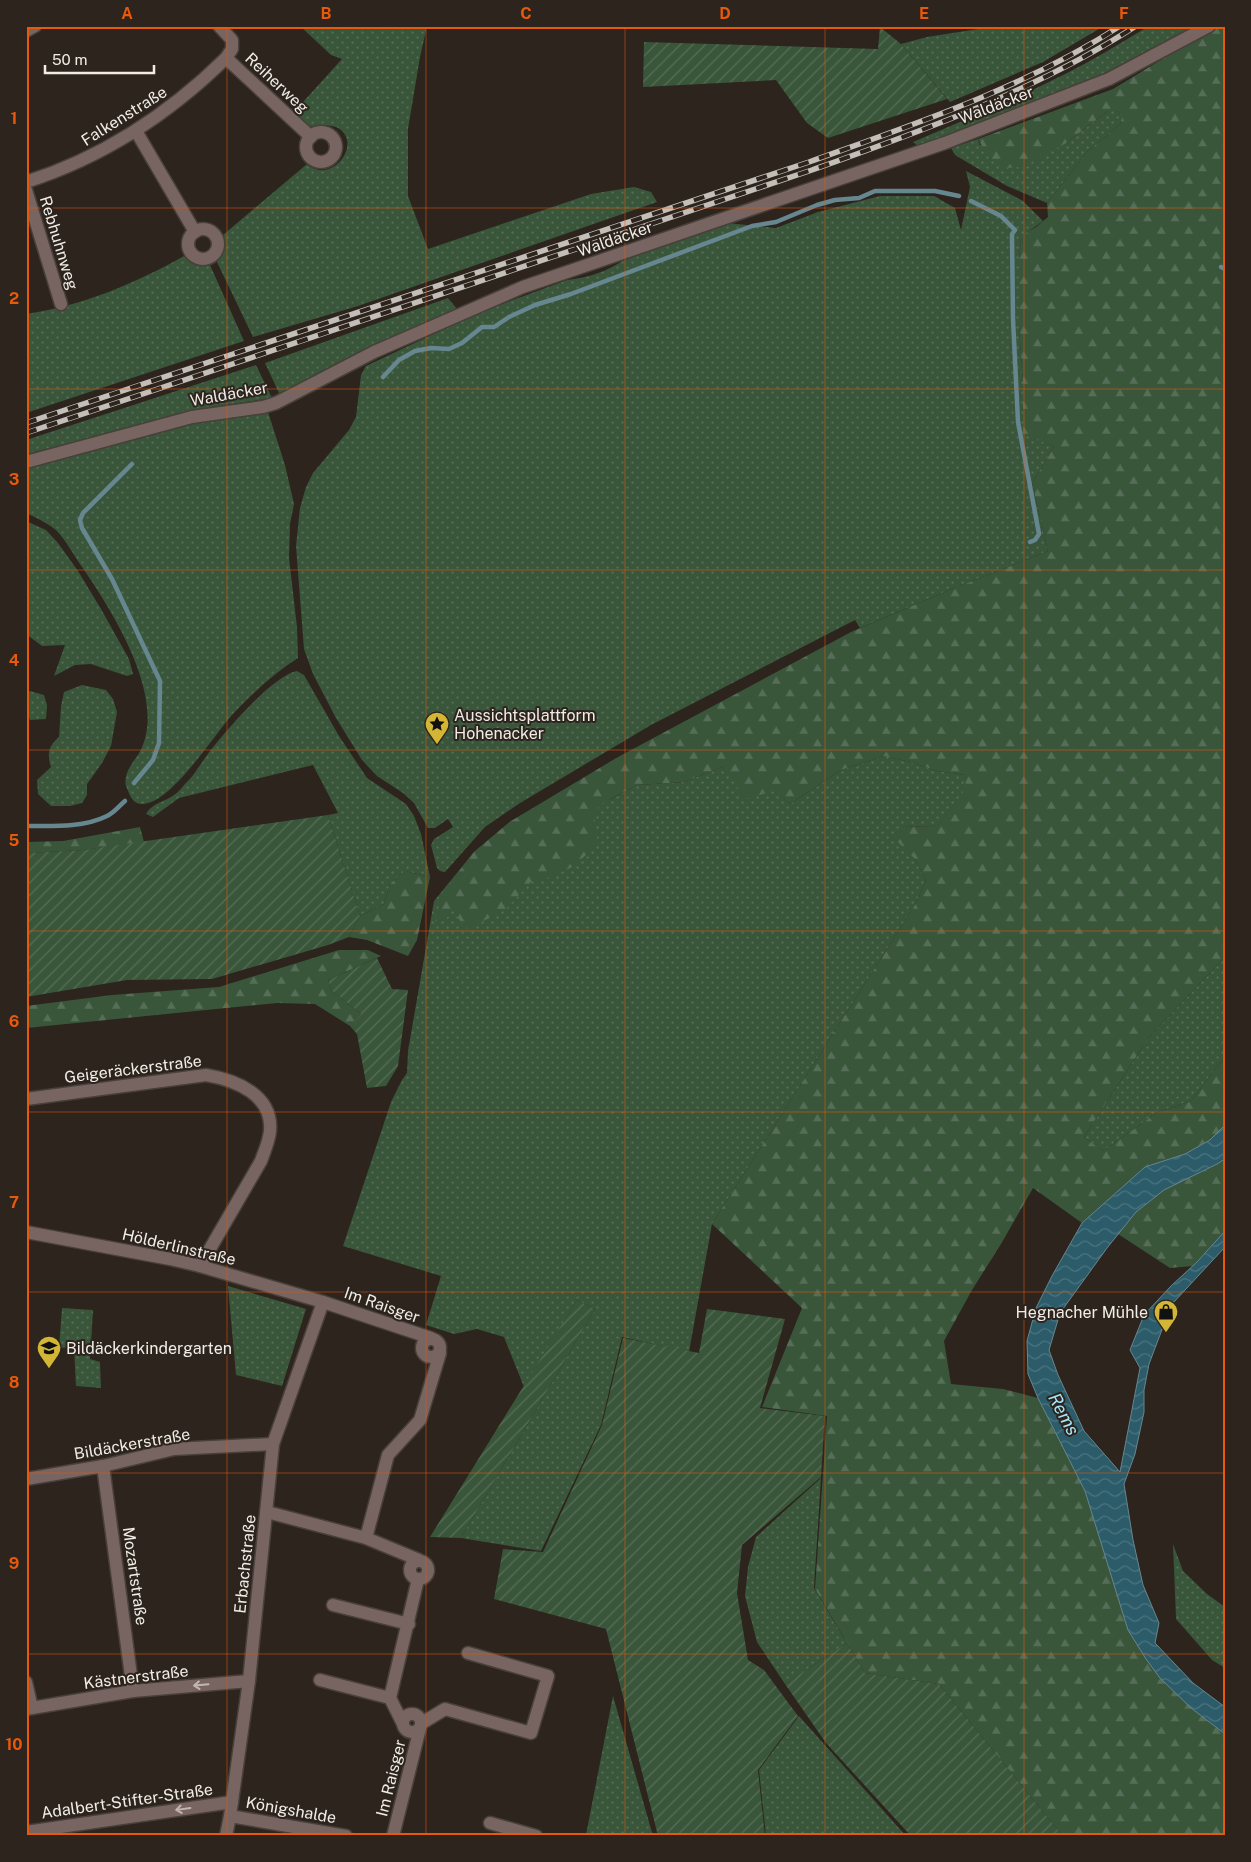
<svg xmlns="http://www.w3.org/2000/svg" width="1251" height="1862" font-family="'Public Sans',sans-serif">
<defs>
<pattern id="grass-dots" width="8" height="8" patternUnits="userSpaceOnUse" patternTransform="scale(1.25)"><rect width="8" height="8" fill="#39563b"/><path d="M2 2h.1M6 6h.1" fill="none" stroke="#566e57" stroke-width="1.8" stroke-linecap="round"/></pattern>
<pattern id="forest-firs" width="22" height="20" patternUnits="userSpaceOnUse" patternTransform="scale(1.25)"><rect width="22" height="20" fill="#39563b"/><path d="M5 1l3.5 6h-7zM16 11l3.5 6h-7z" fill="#566e57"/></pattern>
<pattern id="garden-furrows" width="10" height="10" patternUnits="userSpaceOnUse" patternTransform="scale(1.25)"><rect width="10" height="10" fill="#39563b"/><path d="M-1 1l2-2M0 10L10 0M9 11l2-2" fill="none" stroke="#566e57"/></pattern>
<pattern id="water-waves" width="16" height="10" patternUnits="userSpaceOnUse" patternTransform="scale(1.25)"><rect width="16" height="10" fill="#2c5c6a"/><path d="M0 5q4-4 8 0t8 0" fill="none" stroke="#4b747f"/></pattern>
</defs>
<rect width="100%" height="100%" fill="#2c241d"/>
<g fill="url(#grass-dots)">
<path d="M300,26H427L420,57L408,129V196L428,249L591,194L634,187L651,192L657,202L358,306L253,337L216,260L225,248L223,235L307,164C330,185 361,147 341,130C333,123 318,126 309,127L294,112L342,59L331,55Z"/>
<path d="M997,26H1104L1043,62L950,102L901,44L927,37Z"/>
<path d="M1149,26H1196L1107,73L920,148L913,142C962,121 1011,101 1059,77C1090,62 1119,44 1149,26Z"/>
<path d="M1108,111H1117L1122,117L1120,124L1087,152L1047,203L1007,186L955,155L951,148L978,139L980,145L1066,143Z"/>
<path d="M966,171L1023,201L1043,221L1021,237L1019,259V327L1023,382V433L1054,447L1032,483L1048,551L947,591L860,628L855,620L651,725L520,803L485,827L445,872L440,871L437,868L431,845L434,839L453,827L448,819L435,828H428L414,803L403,793L377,776L362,760L336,718L313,674L304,649L296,546L300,508L306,487L313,473L349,430L356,417L361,375L366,366L480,312L567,280C587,278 609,271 625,259L727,223L776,228L818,212L880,196H934L955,208L961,230L970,187Z"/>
<path d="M184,256C191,264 199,266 210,265L244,341L26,413V314C82,306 136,283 184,256Z"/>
<path d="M448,298L457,309L345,359L280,395L265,363Z"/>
<path d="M256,365L272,398L192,410L105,435L26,454V440Z"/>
<path d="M268,412L285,465L294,504L290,524L289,558L297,627L298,658C274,673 252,694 232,715C213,736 171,804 142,804C132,804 129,793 126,786C123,775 132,763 138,755C171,701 111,609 80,564C73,554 65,539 56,530C47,523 37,518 26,513V469L146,434L198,422Z"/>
<path d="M26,521L46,530L58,543L78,571L101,609L129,659L133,674L127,676L91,664L75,665L54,676L65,645L42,646L26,634Z"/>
<path d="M297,671L304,675L339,736L367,778L406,804L414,816L421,834L430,877L405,871L390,884L384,904L360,916L328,815L338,813L313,765L179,798L153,817L146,814C152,803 164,802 174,795C179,792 183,786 187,782C196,773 202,761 210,751C227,730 272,676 297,671Z"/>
<path d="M82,685L106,690L113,699L117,712L111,746L102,763L87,784V795L82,803L70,806H51L38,794L37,780L51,767C47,755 48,746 59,737L61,706L64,692Z"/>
<path d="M26,690L44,695L47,705L46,719L30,720L26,711Z"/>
<path d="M883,756L911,762L937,771L965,775L967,788L937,827L900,826L915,859L926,880L915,905L712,1224L689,1352L622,1337L601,1425L541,1551L461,1538L595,1309L577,1300L524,1387L504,1337L477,1329L454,1334L426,1325L441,1276L343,1246L391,1102L402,1080L407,1073L408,1051L434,901L474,852L511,821L611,799L637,785L684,782L725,766L774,790L790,804L841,770Z"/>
<path d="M1225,957V1058L1218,1065L1191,1101L1158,1112L1103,1151L1084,1137L1149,1037Z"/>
<path d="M228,1286L306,1309L282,1386L236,1375Z"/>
<path d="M62,1308L93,1310L90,1359L100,1362L101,1388L76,1386L74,1347L59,1348Z"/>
<path d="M821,1478L814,1588L847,1643L785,1684L757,1642L745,1596L748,1567L756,1537Z"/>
<path d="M1173,1544L1183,1571L1207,1594L1225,1607V1668L1212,1660L1176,1619Z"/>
<path d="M613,1696L653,1836L586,1835Z"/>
<path d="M799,1716L906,1836H766L759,1770Z"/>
</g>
<g fill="url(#forest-firs)">
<path d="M1217,26H1225V957L1149,1037L1084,1137L1103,1151L1158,1112L1191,1101L1218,1065L1225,1058V1125L1210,1140L1185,1154L1145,1167L1082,1223L1033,1188L1001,1244L972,1290L944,1341L951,1384L1003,1389L1038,1398L1085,1491L1129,1632L1146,1659L1191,1708L1225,1734V1836H1063L939,1684L865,1673L815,1589L827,1416L762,1407L802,1308L712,1224L915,905L926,880L915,859L894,838L900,826L937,827L966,788L965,775L937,771L911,762L883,756L841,770L790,804L774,791L744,799L725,766L684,782L637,785L599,805L594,818L598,836L586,855L572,867L551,877L531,882L506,909L468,929L461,922L453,910L446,919L435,923L442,893L474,852L511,821L618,757L851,632L947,591L1048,551L1032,483L1054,447L1023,434V382L1019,327V259L1021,236L1036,227L1048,217L1047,203L1087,152L1120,124L1122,117L1117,111H1108L1066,143L1043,156L1022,167L1001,168L988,157L978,139L1113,89Z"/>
<path d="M140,827L144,842L83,850L26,853V842L63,841Z"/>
<path d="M405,871L430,877L417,940L408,956L367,940L349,937L360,916L384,904L390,884Z"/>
<path d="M339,950H368L381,956L328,980L331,990L361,1014L350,1026L315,1004L277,1003L26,1028V1006L112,995L219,987Z"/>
<path d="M1225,1159V1231L1193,1266L1170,1268L1118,1234L1136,1212L1164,1190L1217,1164Z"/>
</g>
<g fill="url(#garden-furrows)">
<path d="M880,27L901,44L947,99L828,138L807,123L776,80L643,87L644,42L878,49Z"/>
<path d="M328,815L360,916L349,937L328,945L212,979L127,980L26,997V853L83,850Z"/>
<path d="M377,958L392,989L408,990L398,1066L386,1086L367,1088L357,1034L350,1026L361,1014L331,990L328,980Z"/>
<path d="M577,1300L595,1309L461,1538L430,1537Z"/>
<path d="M707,1309L785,1319L760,1408L825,1416L821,1477L742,1545L737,1593L748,1660L764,1670L798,1716L758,1770L765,1836H658L606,1629L494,1599L503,1549L543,1552L602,1425L623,1338L699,1353Z"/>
<path d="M847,1643L865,1673L939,1684L1063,1836H911L826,1743L785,1684Z"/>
</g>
<path fill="url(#water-waves)" stroke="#678790" d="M1225,1125V1159L1217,1164L1164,1190L1136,1212L1107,1248L1060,1313L1049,1350L1058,1375L1084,1431L1120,1472L1140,1368L1130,1350L1144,1315L1171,1286L1197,1262L1225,1231V1247L1173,1303L1166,1319L1149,1364L1144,1390V1412L1135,1454L1124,1484L1133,1540L1143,1585L1159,1623L1155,1643L1193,1683L1225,1707V1734L1191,1708L1160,1678L1146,1659L1128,1630L1085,1491L1038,1398L1028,1374L1027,1341L1036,1308L1052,1276L1082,1223L1145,1167L1185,1154L1210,1140Z"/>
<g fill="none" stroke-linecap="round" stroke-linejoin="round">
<g stroke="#678790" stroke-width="4.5">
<path d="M971,201L1001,216L1015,230L1012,234L1013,319L1018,422L1039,534L1035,540L1030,542"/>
<path d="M1221,267L1225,269"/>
<path d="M383,377L399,360L415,351L431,348L449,349L462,343L482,327H494L509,317L535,305L571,294L752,226L776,222L817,205L835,200L859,198L875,191H935L959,196"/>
<path d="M132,464L83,513L80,520L82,528L112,579L160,681L159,743L153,760L134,783"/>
<path d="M26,826C52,826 83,828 107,816C114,813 119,806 125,801"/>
</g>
<defs>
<g id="minor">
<path d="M219,26L232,40V49L226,58L311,137"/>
<path d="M26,31L35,26"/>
<path d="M136,131L195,232"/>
<circle cx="321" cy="147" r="15"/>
<path d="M26,182C104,157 168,115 226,58"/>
<path d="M26,190L61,304"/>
<circle cx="203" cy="244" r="15"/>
<path d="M26,462L192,417L263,407L276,403L374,352L523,287L945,143L1109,79L1209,26"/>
<path d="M26,1099L206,1075C236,1080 273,1095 270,1131C269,1142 264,1152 261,1161L200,1266"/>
<path d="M26,1232L170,1259L200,1266L323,1302L431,1338"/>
<circle cx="431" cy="1348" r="9"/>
<path d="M103,1466L133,1691"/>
<path d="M26,1479L103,1466L174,1449L273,1444"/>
<path d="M267,1512L366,1538L419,1560"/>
<path d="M366,1538L388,1455L420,1420L440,1353"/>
<circle cx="419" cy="1570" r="9"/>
<path d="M333,1605L409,1624"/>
<path d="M320,1680L390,1698"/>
<path d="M26,1682L32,1708"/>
<path d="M26,1709L133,1691L249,1681"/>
<circle cx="412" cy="1723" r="9"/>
<path d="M402,1722L390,1698L418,1579"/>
<path d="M422,1723L445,1709L531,1733L548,1676L468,1653"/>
<path d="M230,1816L346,1836"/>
<path d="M490,1823L536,1836"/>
<path d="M26,1832L232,1802"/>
<path d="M226,1836L230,1816L249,1681L273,1444L323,1302"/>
<path d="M393,1836L420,1728"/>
</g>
</defs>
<use href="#minor" stroke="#484039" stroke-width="15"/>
<use href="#minor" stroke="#786561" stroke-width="12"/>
<defs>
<g id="rail">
<path d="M26,423L809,162C915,124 1024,88 1120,26"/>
<path d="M26,433L812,170C924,130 1035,91 1136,26"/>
</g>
</defs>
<use href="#rail" stroke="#c4beb8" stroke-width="5.5"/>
<use href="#rail" stroke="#2c241d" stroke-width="4" stroke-dasharray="11" stroke-linecap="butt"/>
</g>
<defs><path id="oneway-shaft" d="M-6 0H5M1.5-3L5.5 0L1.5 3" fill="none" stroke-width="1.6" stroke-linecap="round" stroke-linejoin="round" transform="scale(1.25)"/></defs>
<g stroke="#c1b6b1">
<use href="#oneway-shaft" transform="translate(201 1685) rotate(175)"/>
<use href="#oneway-shaft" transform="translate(183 1809) rotate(172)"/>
</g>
<path fill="none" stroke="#e8590c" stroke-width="1" stroke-opacity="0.55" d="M227,26V1836M426,26V1836M625,26V1836M825,26V1836M1024,26V1836M26,208H1225M26,389H1225M26,570H1225M26,750H1225M26,931H1225M26,1112H1225M26,1292H1225M26,1473H1225M26,1654H1225"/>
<defs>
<symbol id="sight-pin" viewBox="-11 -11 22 30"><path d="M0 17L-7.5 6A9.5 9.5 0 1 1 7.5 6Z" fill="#d3b635" stroke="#2c241d"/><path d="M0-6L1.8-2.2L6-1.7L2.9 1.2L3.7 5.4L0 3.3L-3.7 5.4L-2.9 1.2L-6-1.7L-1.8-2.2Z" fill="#111"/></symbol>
<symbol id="shop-pin" viewBox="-11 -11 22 30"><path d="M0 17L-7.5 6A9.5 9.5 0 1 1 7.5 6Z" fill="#d3b635" stroke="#2c241d"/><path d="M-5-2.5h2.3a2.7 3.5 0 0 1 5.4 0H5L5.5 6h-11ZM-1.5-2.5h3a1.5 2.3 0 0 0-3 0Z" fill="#111"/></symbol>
<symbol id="school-pin" viewBox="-11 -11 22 30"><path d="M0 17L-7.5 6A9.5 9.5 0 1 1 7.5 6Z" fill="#d3b635" stroke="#2c241d"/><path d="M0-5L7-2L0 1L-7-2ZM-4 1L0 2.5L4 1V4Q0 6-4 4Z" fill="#111"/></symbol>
</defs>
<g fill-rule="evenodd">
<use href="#sight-pin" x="423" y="710" width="28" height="38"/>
<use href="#shop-pin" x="1152" y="1298" width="28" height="38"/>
<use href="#school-pin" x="35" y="1334" width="28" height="38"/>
</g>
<g text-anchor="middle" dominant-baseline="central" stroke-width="4" stroke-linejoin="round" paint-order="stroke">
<g font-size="16" fill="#f1ece7" stroke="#2c241d">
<text transform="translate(277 83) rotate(43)">Reiherweg</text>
<text transform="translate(996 105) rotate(-21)">Waldäcker</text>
<text transform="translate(124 116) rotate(-32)">Falkenstraße</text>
<text transform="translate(615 239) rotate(-19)">Waldäcker</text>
<text transform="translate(59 243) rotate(73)">Rebhuhnweg</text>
<text transform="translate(229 394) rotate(-10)">Waldäcker</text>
<text transform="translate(133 1069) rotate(-7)">Geigeräckerstraße</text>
<text transform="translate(179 1247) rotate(13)">Hölderlinstraße</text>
<text transform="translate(382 1305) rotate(19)">Im Raisger</text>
<text transform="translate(132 1444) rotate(-10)">Bildäckerstraße</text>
<text transform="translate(245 1564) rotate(-84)">Erbachstraße</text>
<text transform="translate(135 1576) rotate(82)">Mozartstraße</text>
<text transform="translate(136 1677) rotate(-7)">Kästnerstraße</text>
<text transform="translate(391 1778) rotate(-76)">Im Raisger</text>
<text transform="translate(127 1801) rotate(-8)">Adalbert-Stifter-Straße</text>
<text transform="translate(291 1810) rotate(10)">Königshalde</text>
</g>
<g font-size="16" fill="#f1ece7" stroke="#2c241d" text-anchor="start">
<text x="454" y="715">Aussichtsplattform<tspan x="454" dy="18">Hohenacker</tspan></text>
<text x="1148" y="1312" text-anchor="end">Hegnacher Mühle</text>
<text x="66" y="1348">Bildäckerkindergarten</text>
</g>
<g font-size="18" font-style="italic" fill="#a5e4f9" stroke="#2c241d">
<text transform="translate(1064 1414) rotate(62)">Rems</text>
</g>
</g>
<rect width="1251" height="1862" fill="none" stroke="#2c241d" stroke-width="55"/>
<path d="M45 65v8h109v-8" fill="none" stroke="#f1ece7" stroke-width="2.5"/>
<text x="52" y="65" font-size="15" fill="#f1ece7" stroke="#2c241d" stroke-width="4" paint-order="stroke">50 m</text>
<rect x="28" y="28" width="1196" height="1806" fill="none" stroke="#e8590c" stroke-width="2"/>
<g font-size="16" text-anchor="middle" font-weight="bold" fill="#e8590c">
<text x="127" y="19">A</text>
<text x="326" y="19">B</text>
<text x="526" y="19">C</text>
<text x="725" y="19">D</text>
<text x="924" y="19">E</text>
<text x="1124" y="19">F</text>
<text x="14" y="124">1</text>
<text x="14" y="304">2</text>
<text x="14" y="485">3</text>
<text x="14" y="666">4</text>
<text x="14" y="846">5</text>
<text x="14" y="1027">6</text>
<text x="14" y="1208">7</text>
<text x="14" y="1388">8</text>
<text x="14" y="1569">9</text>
<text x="14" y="1750">10</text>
</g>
</svg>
